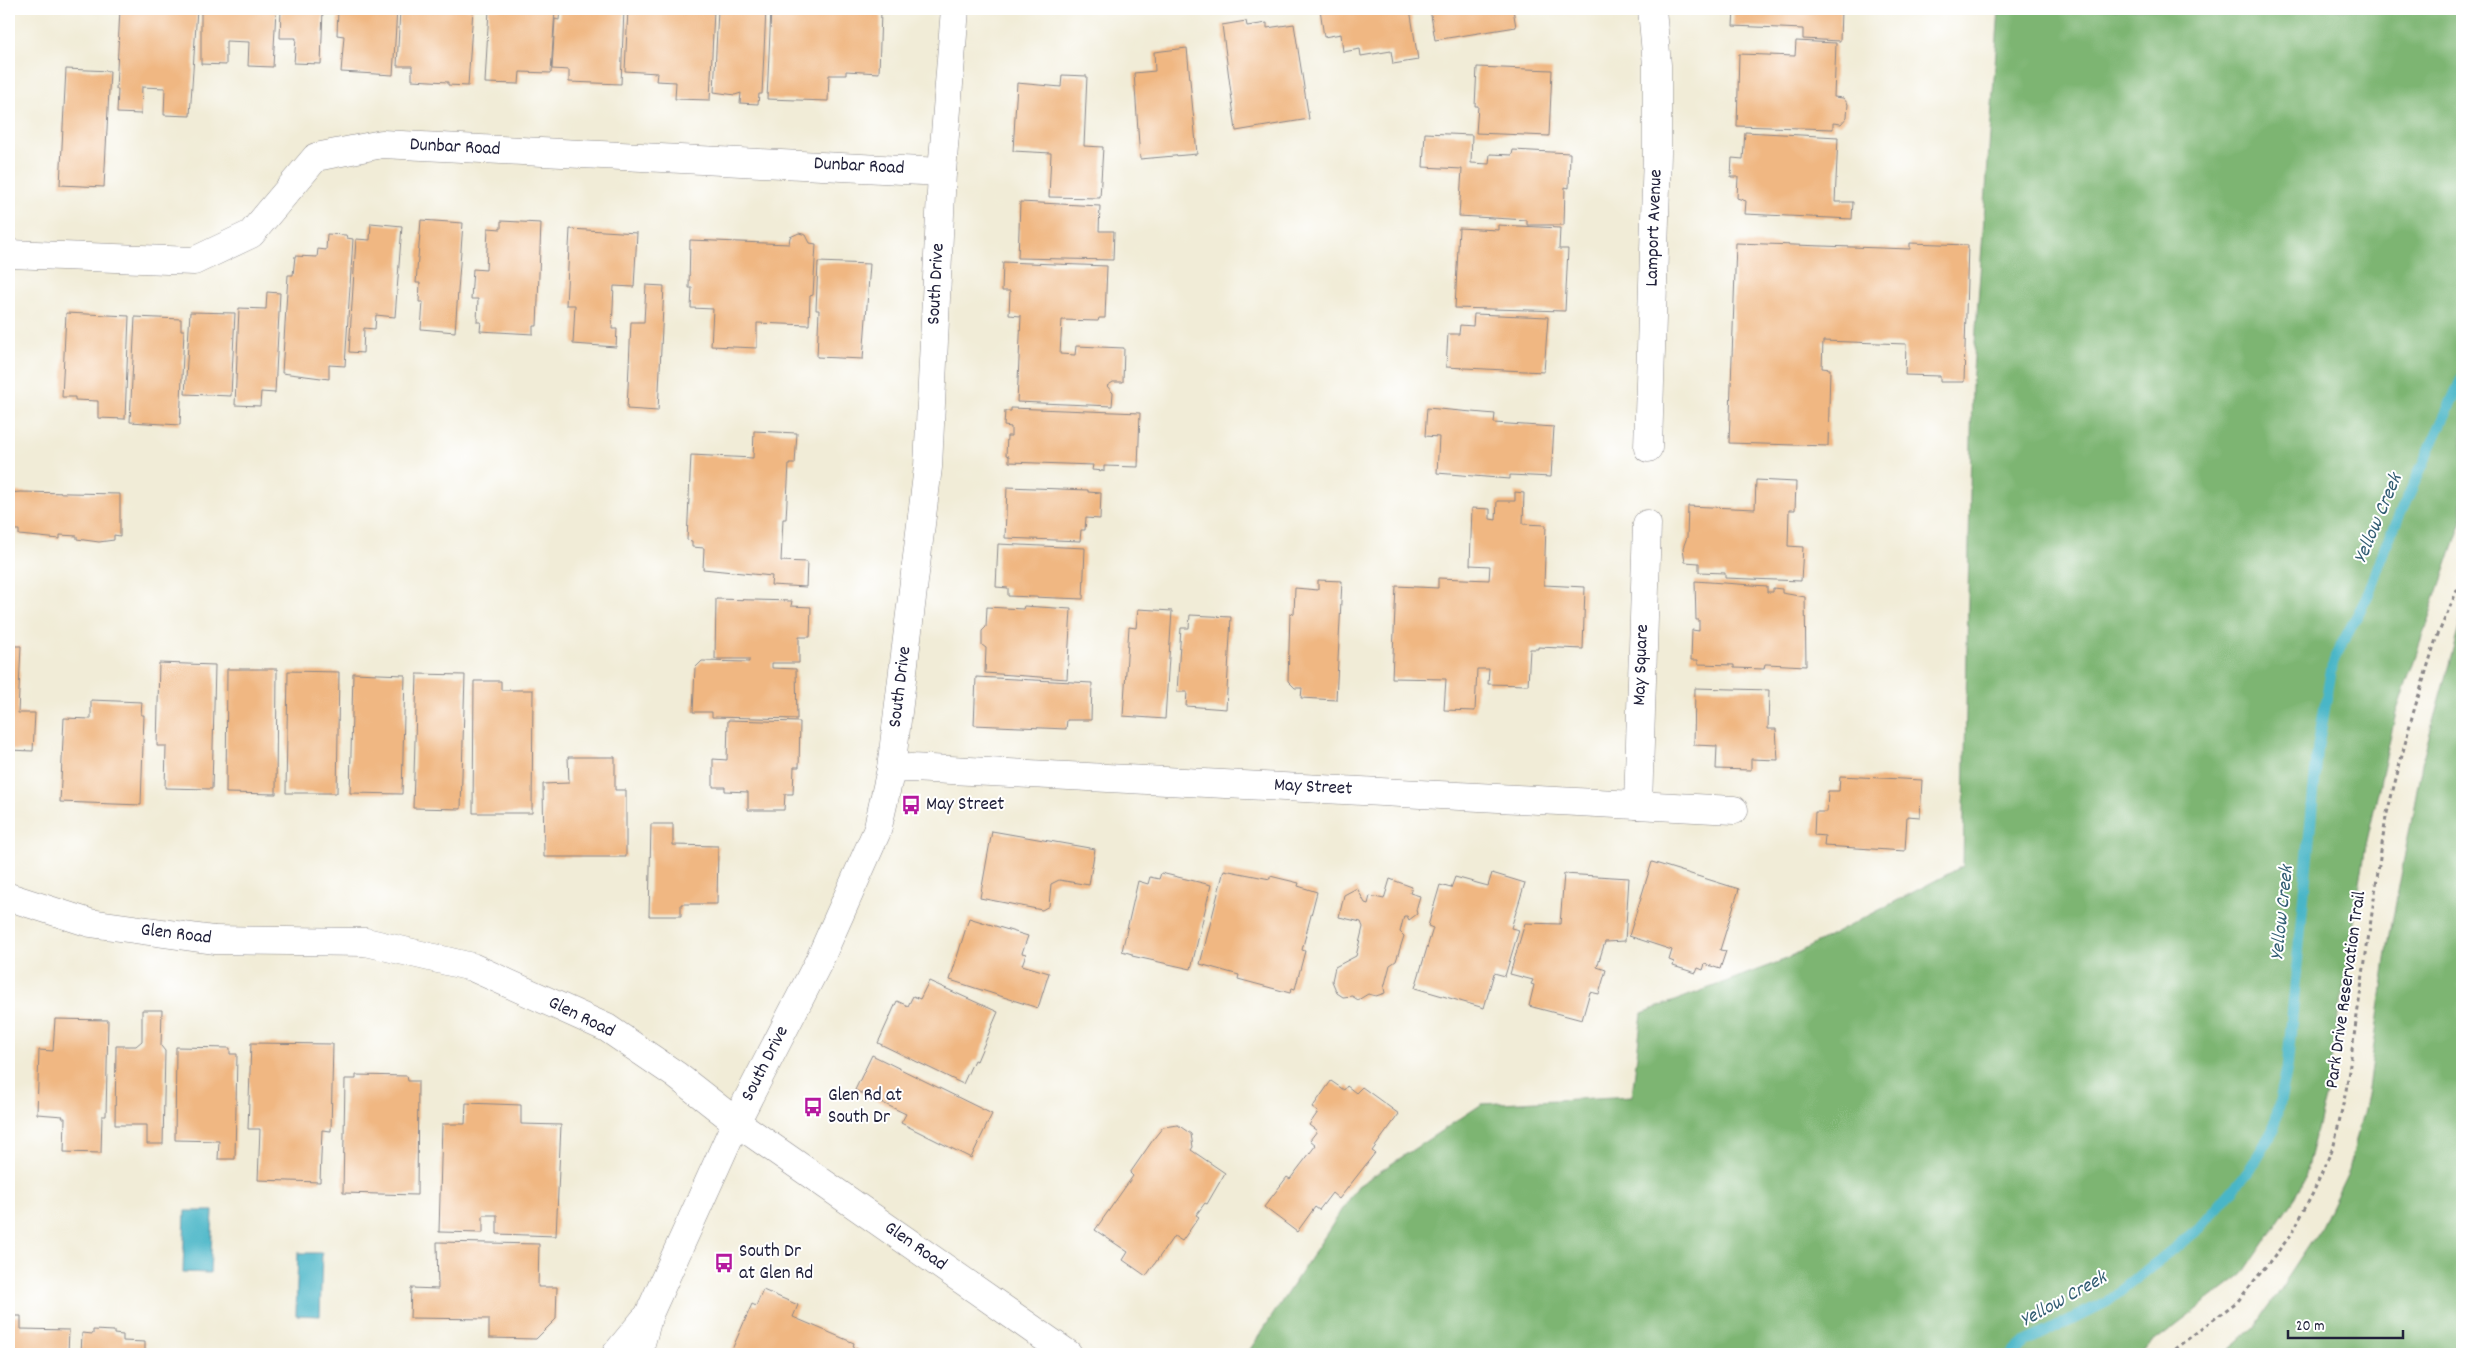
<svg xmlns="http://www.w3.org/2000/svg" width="2471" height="1363" font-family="Dekko,sans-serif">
<rect width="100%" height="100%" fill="#fff"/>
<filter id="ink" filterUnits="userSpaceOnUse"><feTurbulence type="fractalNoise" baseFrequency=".02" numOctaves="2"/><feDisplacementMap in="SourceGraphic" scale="10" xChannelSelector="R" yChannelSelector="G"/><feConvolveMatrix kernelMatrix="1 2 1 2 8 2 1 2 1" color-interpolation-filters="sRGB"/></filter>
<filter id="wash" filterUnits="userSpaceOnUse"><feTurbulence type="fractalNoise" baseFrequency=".0096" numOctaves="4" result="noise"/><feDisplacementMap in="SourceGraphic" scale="20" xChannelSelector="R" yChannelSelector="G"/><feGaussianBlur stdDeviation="1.12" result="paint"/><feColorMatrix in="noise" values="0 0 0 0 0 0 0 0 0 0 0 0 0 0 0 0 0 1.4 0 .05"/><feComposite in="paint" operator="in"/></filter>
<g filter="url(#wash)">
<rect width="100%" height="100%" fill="#f1ecd7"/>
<g fill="#7db572" stroke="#506c56">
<path d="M1999,9H2462V521L2396,713L2366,845L2328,1087L2302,1186L2242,1275L2139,1354H1247L1358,1186L1482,1104L1632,1096L1642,1013L1784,960L1963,866L1972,385Z"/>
<path d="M2462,617V1354H2223L2255,1327L2322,1226L2349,1170L2367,1095L2388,945L2423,758Z"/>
</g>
<g fill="#4ab6c7" stroke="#366c81">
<path d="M185,1211H213L210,1273L183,1272Z"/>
<path d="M298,1253H322L320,1316L296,1315Z"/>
</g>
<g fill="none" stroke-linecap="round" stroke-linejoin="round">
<path stroke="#4ab6c7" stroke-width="11" d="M2013,1354L2026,1342L2108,1301L2200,1228L2248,1172L2274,1129L2287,1069L2318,746L2333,661L2368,595L2385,547L2462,378"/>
</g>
<g id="blocks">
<g fill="#f0b782">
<path d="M120,9H197L190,116L164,115L165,88L142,87L141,114L117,113L118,89H116Z"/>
<path d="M201,9H276L273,67L248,66L249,42L226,41V65L201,64Z"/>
<path d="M281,9H323L321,64L294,63L296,38H280Z"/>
<path d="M338,9H397L393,75L341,72L344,36L337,35Z"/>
<path d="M400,9H473L468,86L448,85V82L412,80V66H397Z"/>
<path d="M489,9H555L551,73L520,72L519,84L485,83Z"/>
<path d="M560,9H624L621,84L569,82V70L552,69L555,19L559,20Z"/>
<path d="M628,9H714L710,100L675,99L676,82L656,81L657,73L625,71Z"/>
<path d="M718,9H766L762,94H759L758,104L740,103L741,93L735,95L714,92Z"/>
<path d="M771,9H864V11H881L879,73L846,71V75H829L828,101L767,99Z"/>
<path d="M1320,9H1410L1418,60L1393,64L1391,51L1361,56L1360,49L1343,52L1341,34L1324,37Z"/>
<path d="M1430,9H1513L1516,27L1435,40Z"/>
<path d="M1734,9L1841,10L1840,41L1803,39V29L1733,26Z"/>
<path d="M1246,21L1247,26L1267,23V28L1294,24L1309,119L1236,131L1222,25Z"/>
<path d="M1796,41L1836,43L1834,97L1843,98L1848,104L1847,117L1841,124L1833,123V129L1737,126L1739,54L1795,56Z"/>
<path d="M1187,48L1197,154L1140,159L1134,73L1155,71L1154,52Z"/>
<path d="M1477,67L1552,70L1549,136L1476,133L1478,106H1475Z"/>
<path d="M66,69L110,71L104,187L60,185Z"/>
<path d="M1062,75L1087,76L1084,146L1103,147L1100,198L1049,197L1051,153L1013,151L1017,83L1061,87Z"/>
<path d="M1745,132L1838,137L1835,202H1853L1852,219L1745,214L1746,201L1737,198L1738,177H1731L1732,158L1743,159Z"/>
<path d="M1425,133L1472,135L1471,163L1489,164L1490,154L1512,155L1513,150L1570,153L1569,188L1565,187L1564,225H1527V220L1459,216L1462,169L1423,167Z"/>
<path d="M1020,202L1100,206L1099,231H1114L1113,260L1018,258Z"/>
<path d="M421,220L463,223L455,332L421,329L423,302H419L420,283H416Z"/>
<path d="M501,221L541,223L537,326H533V334L480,331L481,322H477L478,299H471L473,269L486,270L488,228L501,229Z"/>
<path d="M371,223L402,226L395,317L376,315L375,329L364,328L363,353L349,352L356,239L370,240Z"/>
<path d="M1498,225L1560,228L1559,249H1568L1565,311L1455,308L1459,228L1498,230Z"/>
<path d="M570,229L637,233L634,287L614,286L612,329H617L616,347L573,344L575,305H566Z"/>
<path d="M799,233L806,235L810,243L816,244L813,295L810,296L809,325L757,323V348L711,346L713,309L691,308L692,288H689L690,240L789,244L790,237Z"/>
<path d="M327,234L346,235L347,238L353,239L345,366L329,365V379L282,373L288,275H293L295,256L317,257L318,249L326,250Z"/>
<path d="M1736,243L1910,249V243L1968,245L1964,382H1940V376L1905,375L1906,344L1823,341L1822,368L1830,369L1828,446L1729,443Z"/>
<path d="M818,262L870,264L863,359L817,357L819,310H816Z"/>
<path d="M1003,262L1107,266L1105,318H1099L1098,321L1062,320L1060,354L1075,355L1076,346L1124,348L1123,382H1113L1107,386L1113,393L1112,406L1017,402L1021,316L1009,315L1010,291H1002Z"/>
<path d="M646,285L664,286L658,411L627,409L631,322H644Z"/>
<path d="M267,292L280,293L275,393L261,392L260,406L235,405L239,308L266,309Z"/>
<path d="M190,312L235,313L231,396L185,394Z"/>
<path d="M66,313L129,316L125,419L98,418V401L75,400V397H62Z"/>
<path d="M1474,314L1548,317L1544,372L1446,367L1448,334H1459L1460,325L1473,326Z"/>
<path d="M135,317L181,319V330H184L180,425L130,422Z"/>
<path d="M1011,408L1140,413L1138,467L1104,466V471L1092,470L1093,465L1009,462V456L1006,455L1007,436H1011V427L1004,426L1005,411H1011Z"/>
<path d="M1427,408L1495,414L1494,423L1554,427L1551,477L1510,475V479L1437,473L1439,437L1425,436Z"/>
<path d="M754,431L797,433L795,464H789L786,519H783L781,561L807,562L806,587L771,585L772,576L703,569L704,548L692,547V541L687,540L691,455L753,458Z"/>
<path d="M1756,480L1796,482L1795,510H1789L1788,546L1803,547L1801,581L1725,578V573L1699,572V563L1685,562L1683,548L1687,537L1688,506L1755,509Z"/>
<path d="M1007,487L1088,490V492L1101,493L1100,519L1086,518L1085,530H1081L1080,541L1005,538Z"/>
<path d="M20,492L120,494V536L114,535V540L99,542L77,539V536L60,535V539L19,535V530H9V493Z"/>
<path d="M1515,492L1524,493L1523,524L1546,525L1544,585L1585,587L1583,649L1538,647V649H1530L1528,685L1488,684L1489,669H1477L1475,711L1444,710L1446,679L1392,678L1396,586L1438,588V578L1489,580L1490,566L1470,565L1472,508L1490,509V519L1496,520L1497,501H1515Z"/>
<path d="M998,544L1085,548L1083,599L1008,596V588L996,587Z"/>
<path d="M1318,580L1342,581L1336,700L1301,698L1302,688H1295L1288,681L1290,613L1294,614L1295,588L1318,590Z"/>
<path d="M1695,581L1767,586V592H1773V588L1782,589V593L1805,597L1806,666L1767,664H1765L1764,669L1734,668V665L1698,664V660H1691L1692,630L1699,631V620H1696Z"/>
<path d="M716,599L792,601L791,606L811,607L810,637H799V663H772V668L796,669L797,719L712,717V712H693L695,668L702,661L749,662V659H715Z"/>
<path d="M1024,606L1071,609L1067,679L985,673L986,648L982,645V631L986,627L987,607L1023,609Z"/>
<path d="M1138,609L1172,611L1165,719L1123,716L1129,627L1136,628Z"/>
<path d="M1190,615L1231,617L1226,709L1186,706L1187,692H1177L1181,628H1189Z"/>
<path d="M9,646H21L18,713H35L33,751L9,750Z"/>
<path d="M159,663L215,665L212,789L165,788L166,746H157Z"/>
<path d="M227,669H277L276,794L226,793Z"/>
<path d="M288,671L339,672L337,793H286Z"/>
<path d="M353,673L405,675L402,794L350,793Z"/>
<path d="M417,674L465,675L461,809L413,808Z"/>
<path d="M976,677L1092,683L1091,720H1067L1066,729L974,725Z"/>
<path d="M474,681H501V690H533L532,813H473Z"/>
<path d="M1695,688L1769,690L1768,729H1776L1778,760L1751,759V770L1716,769L1717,746L1694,745Z"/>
<path d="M91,700L142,702L141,715H144L141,805L60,802L64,718L91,719Z"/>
<path d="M728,720L800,722L799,767H794L793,794H785L784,810H748V792L725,791V787H713V759L727,760Z"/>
<path d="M568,757H615V790H626V857H544L543,784L569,783Z"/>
<path d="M1840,776L1922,780L1920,817L1907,816L1905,851L1824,846L1825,836L1814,835L1815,812H1827L1828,791H1839Z"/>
<path d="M651,824H673V845L718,846L717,904H681V916H649Z"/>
<path d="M992,831L1095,849L1089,885L1059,880L1051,884L1049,906L1042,910L980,898Z"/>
<path d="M1652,862L1739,889L1720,950L1726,951L1720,969L1705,964L1703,970L1698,968L1696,973L1673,966L1674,962L1669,960L1672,950L1629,936Z"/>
<path d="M1224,870L1270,879V876L1299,883L1298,886L1317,892L1302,950L1305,951L1295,989L1292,988L1290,993L1238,979L1239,975L1200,964Z"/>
<path d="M1161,873L1211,885L1191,969L1132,956V954L1122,951L1138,881L1148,884L1150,877L1159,879Z"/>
<path d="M1492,873L1525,883L1511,928L1519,930L1505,976L1494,973L1484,1008L1415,988L1433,928L1428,926L1440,885L1451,888L1455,877L1488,886Z"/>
<path d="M1564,874L1629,878L1625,941L1605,942L1597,967L1606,970L1599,994L1590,992L1582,1020L1529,1006L1534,985L1531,984L1533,980L1510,974L1525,923L1560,924Z"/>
<path d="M1390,879L1412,887L1410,893L1420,896L1416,910L1417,914L1409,920L1407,916H1404L1400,932L1404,936L1396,961L1390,965L1384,988L1385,993L1376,996L1368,994L1358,1000L1352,996L1343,997L1337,993L1332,981L1335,967L1356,956L1363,927L1361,922L1339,917L1344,895L1357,888L1365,903L1368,904L1370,896L1384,899Z"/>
<path d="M969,918L1028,936L1022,953L1026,954L1022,965L1049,973L1038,1008L950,980Z"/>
<path d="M929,981L998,1012L977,1061L974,1060L963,1084L878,1043L897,1001L908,1006L913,996L920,999Z"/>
<path d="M142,1010H162L161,1046L165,1051L163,1144H147V1125H115L116,1046H136L142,1041Z"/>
<path d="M55,1019L108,1020L106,1116H102L101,1153L64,1152L65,1118H62L63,1116L37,1114L39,1050L53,1051Z"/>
<path d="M251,1043L333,1044L331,1131L322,1130L320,1182L258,1180L260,1129H248Z"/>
<path d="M176,1047L230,1048V1054H237L235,1159H218L219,1141L175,1140Z"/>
<path d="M872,1055L992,1114L971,1158L901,1123L906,1114L855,1090Z"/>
<path d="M356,1075L407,1076L408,1081H418L417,1195L343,1193L345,1079H356Z"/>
<path d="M1331,1081L1344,1090L1347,1086L1356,1093L1362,1087L1399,1114L1372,1151L1375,1153L1339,1199L1332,1193L1319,1210L1315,1207L1297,1232L1264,1207L1287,1177L1290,1179L1316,1145L1310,1140L1317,1131L1309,1125L1318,1112L1312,1108Z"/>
<path d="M466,1103L521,1105V1124L561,1125L556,1236L497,1234V1215H483V1233L439,1232L442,1124H465Z"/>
<path d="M1178,1125L1191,1134L1193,1147L1191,1150L1225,1173L1207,1204L1205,1203L1196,1215L1199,1217L1182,1241L1174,1236L1146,1276L1123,1260L1128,1252L1095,1230L1133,1176L1130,1173L1155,1137L1163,1127Z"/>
<path d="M437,1242L539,1244L538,1287H557L556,1319L536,1339L489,1338V1319L410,1318L411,1288L438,1289Z"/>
<path d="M763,1290L798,1305L793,1317L854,1343L853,1347L870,1354H730L752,1304L756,1306Z"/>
<path d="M9,1316H21V1329L69,1330L68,1354H9Z"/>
<path d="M93,1330L114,1331V1334L123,1335V1341L145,1342V1351H155V1354H81L82,1333L93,1334Z"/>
</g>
</g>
</g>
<g filter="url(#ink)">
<use href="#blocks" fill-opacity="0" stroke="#8a8789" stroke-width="1"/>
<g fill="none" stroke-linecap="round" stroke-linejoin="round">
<defs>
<g id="minor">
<path d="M9,254L194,261L251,234L316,157L382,144L942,172"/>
<path d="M1648,448L1657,153V65L1652,9"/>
<path d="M891,769L911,768L1734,810"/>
<path d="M1638,805L1647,524"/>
<path d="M9,897L90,923L214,940L366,942L472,967L607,1028L676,1075L736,1122L1068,1354"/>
<path d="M616,1354L644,1320"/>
<path d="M638,1354L649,1314L736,1122L819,961L877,831L891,769L928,467L942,172L955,9"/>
</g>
</defs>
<use href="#minor" stroke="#8a8789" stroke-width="29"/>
<path stroke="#8a8789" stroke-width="3" stroke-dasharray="4 4" stroke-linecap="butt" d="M2168,1354L2238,1301L2291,1235L2313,1193L2334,1145L2346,1091L2386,817L2412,717L2436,639L2462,579"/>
<use href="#minor" stroke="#fff" stroke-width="28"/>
</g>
</g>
<defs>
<symbol id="bus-bare" viewBox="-9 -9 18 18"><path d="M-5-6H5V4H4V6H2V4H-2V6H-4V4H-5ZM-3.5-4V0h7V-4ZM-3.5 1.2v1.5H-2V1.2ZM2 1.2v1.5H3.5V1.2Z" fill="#b5179e" stroke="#fff" stroke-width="2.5" paint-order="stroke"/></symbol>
</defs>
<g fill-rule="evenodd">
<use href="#bus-bare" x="897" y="791" width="28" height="28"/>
<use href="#bus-bare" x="799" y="1093" width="28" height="28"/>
<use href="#bus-bare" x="710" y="1249" width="28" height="28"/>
</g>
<g text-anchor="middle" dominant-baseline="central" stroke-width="4" stroke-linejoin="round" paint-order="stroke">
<g font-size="19" fill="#22223b" stroke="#fff">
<text transform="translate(455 148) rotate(3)">Dunbar Road</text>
<text transform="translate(859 167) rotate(3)">Dunbar Road</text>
<text transform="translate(1655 228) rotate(-88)">Lamport Avenue</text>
<text transform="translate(937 284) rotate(-87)">South Drive</text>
<text transform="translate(1642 665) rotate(-88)">May Square</text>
<text transform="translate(901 687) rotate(-83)">South Drive</text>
<text transform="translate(1313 788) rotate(3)">May Street</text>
<text transform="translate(176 935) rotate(7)">Glen Road</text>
<text transform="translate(2347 990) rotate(-82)">Park Drive Reservation Trail</text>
<text transform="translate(581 1018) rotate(26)">Glen Road</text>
<text transform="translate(766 1064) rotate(-63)">South Drive</text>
<text transform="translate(915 1247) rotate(35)">Glen Road</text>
</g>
<g font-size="19" fill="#22223b" stroke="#fff" text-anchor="start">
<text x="926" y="805">May Street</text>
<text x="828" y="1096">Glen Rd at<tspan x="828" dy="22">South Dr</tspan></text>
<text x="739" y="1252">South Dr<tspan x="739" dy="22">at Glen Rd</tspan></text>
</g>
<g font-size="20" font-style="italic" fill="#325d73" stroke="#fff">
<text transform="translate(2379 519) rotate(-67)">Yellow Creek</text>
<text transform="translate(2283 913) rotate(-84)">Yellow Creek</text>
<text transform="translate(2064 1300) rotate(-29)">Yellow Creek</text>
</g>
</g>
<rect width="2471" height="1363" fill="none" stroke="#fff" stroke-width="30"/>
<path d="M2288 1330v8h115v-8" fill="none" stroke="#22223b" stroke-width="2.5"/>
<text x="2296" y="1330" font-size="15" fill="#22223b" stroke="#ffffff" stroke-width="4" paint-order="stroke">20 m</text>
</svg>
